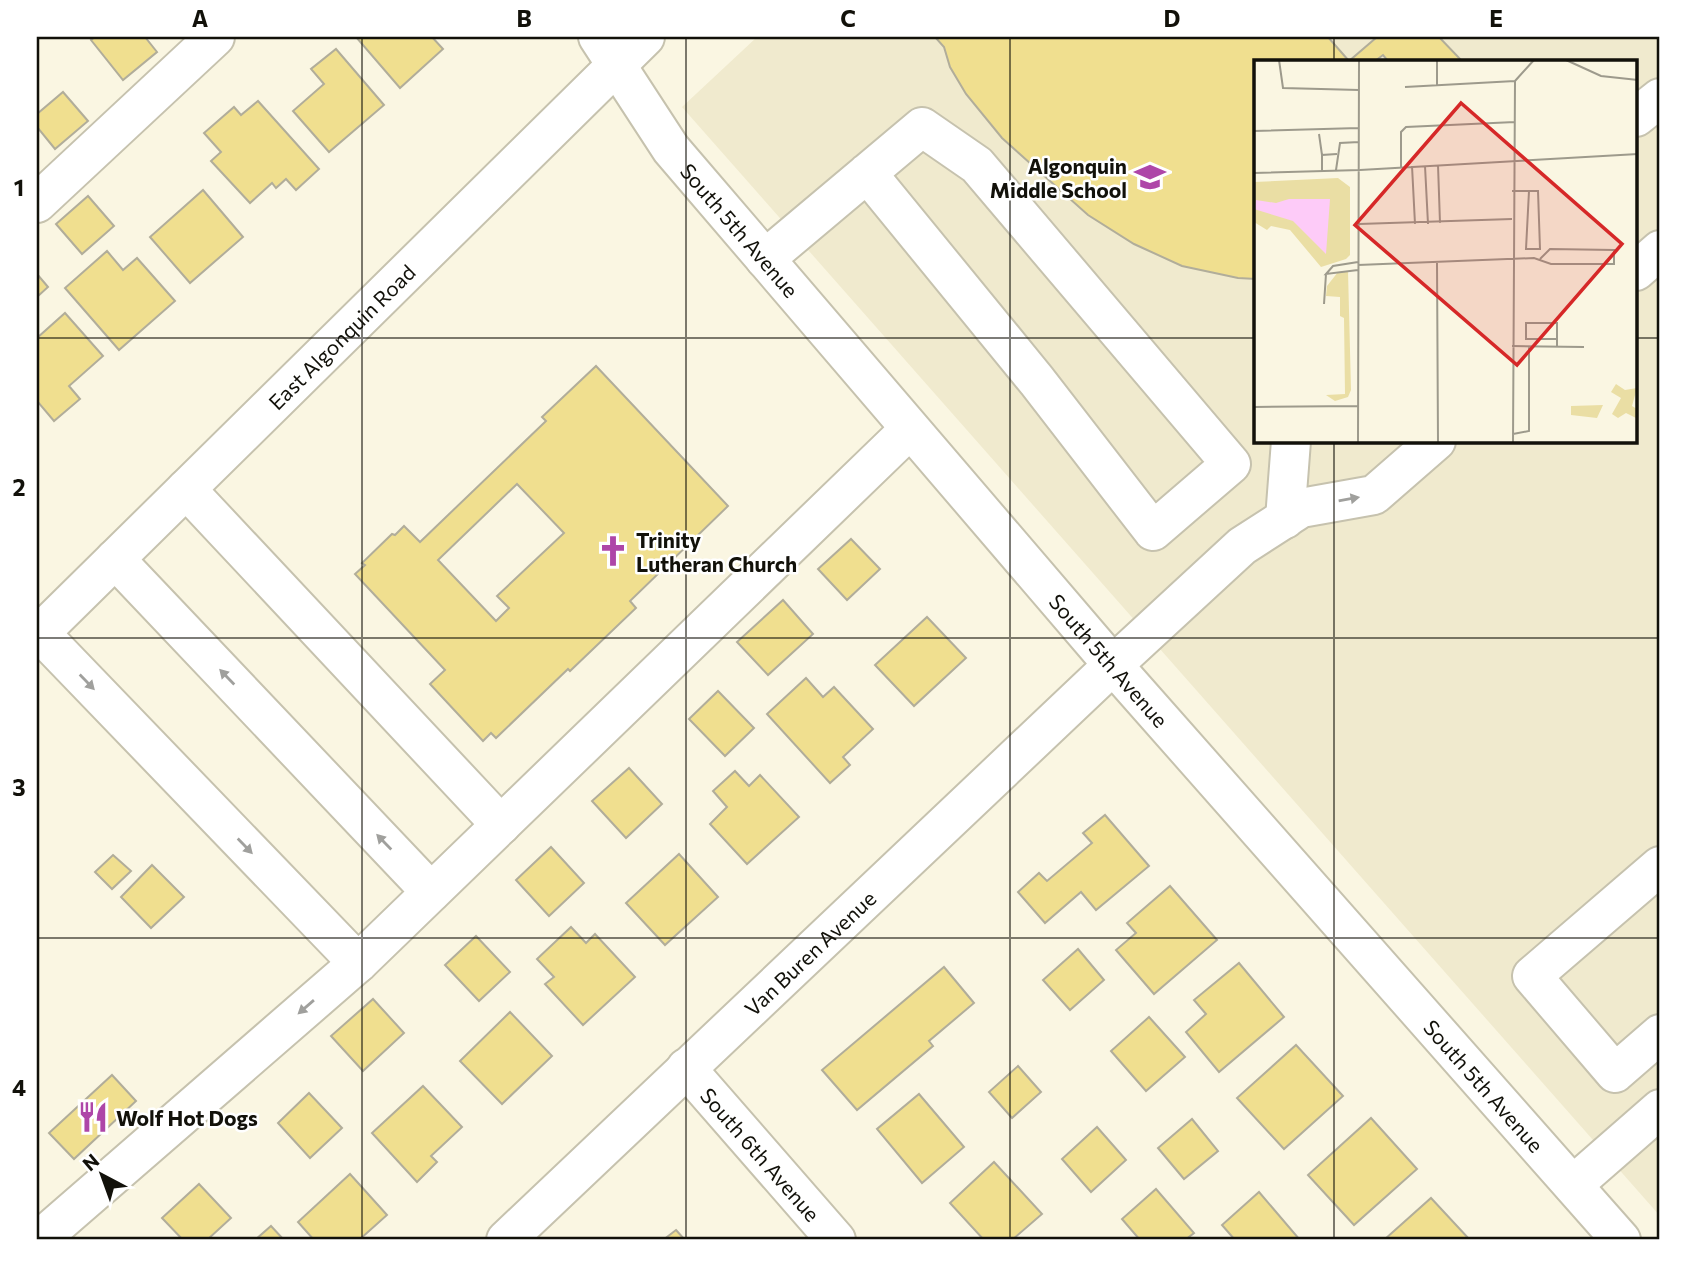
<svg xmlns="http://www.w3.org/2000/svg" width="1697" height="1277" font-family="Commissioner,sans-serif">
<rect width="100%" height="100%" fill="#faf6e2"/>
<path fill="#f0eace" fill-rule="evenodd" d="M757,37H1660V1216L682,107ZM1256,61H1636V441H1256Z"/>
<g fill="#f0df8f" stroke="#b1ad9a" stroke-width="2" fill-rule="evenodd">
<path d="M95,37H145L157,52L123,80L91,40Z"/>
<path d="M356,37H432L443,49L400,88Z"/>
<path d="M935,37H1328L1349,61L1377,37H1439L1462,61H1388L1383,55L1375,61H1256V279L1238,278L1182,266L1134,244L1088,215L1002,138L966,94L950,67L944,47Z"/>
<path d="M336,49L384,105L329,152L293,111L324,84L311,69Z"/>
<path d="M63,92L88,121L55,149L37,127V114Z"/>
<path d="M258,101L319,169L296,190L286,179L276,188L272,183L250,203L211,161L221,152L204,133L234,107L241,115Z"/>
<path d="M203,190L243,237L190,283L150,237Z"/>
<path d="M88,196L114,226L82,254L56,224Z"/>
<path d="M107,251L123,270L137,258L175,301L119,350L65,288Z"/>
<path d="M37,274L48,287L37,297Z"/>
<path d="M65,313L103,356L69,386L80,399L54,421L37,401V338Z"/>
<path d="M596,366L728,506L630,601L636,608L570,671L568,669L496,738L491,733L483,741L430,684L445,670L355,574L365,565L362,563L392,534L395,535L404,526L420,542L546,421L542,417ZM517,484L564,533L497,596L509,608L496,621L438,560Z"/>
<path d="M851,539L880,569L847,600L818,569Z"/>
<path d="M783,600L813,634L768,675L737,642Z"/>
<path d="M927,617L966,658L914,706L875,665Z"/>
<path d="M806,678L823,697L834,687L873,729L843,757L850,765L830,783L767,714Z"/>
<path d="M718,691L754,728L725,756L689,719Z"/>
<path d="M629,768L662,804L626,838L592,801Z"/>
<path d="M735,771L749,786L760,775L799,817L747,864L710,824L727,807L713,791Z"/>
<path d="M1105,815L1149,866L1096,910L1081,892L1045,923L1018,892L1039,873L1047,881L1092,843L1083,833Z"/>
<path d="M551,847L584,883L549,916L516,880Z"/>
<path d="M679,854L718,897L665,945L626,903Z"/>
<path d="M113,855L131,871L112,889L95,872Z"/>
<path d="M152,865L184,897L151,928L121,897Z"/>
<path d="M1170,886L1217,940L1154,994L1116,950L1136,933L1127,923Z"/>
<path d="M571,927L586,943L595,934L635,977L583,1025L545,984L554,977L537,959Z"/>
<path d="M476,936L510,972L479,1001L445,965Z"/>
<path d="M1078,949L1104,980L1070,1010L1043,980Z"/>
<path d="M1239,963L1284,1017L1219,1072L1186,1032L1206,1014L1194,1000Z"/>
<path d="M944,967L974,1003L929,1041L933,1046L857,1110L822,1070Z"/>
<path d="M373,999L404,1033L363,1071L331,1036Z"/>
<path d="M510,1012L552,1056L502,1104L460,1061Z"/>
<path d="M1149,1017L1185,1057L1146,1091L1111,1051Z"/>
<path d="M1296,1045L1343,1096L1284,1149L1237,1098Z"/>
<path d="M1018,1066L1041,1092L1012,1118L989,1092Z"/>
<path d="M112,1075L136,1101L74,1159L49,1133Z"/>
<path d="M423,1086L462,1127L431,1156L437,1162L417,1182L372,1133Z"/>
<path d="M309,1093L342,1128L310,1158L278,1123Z"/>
<path d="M919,1094L964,1147L922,1183L877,1129Z"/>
<path d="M1371,1118L1417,1169L1354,1225L1308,1175Z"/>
<path d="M1192,1119L1218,1151L1184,1179L1158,1148Z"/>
<path d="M1097,1127L1126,1160L1091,1192L1062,1159Z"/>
<path d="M994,1162L1042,1214L1012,1240H984L950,1203Z"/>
<path d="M350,1174L387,1215L359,1240H314L298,1222Z"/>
<path d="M199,1184L231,1218L207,1240H183L162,1218Z"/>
<path d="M1156,1189L1194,1233L1185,1240H1140L1122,1219Z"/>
<path d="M1259,1192L1300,1240H1235L1222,1225Z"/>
<path d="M1431,1198L1470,1240H1386L1385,1239Z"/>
<path d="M271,1226L284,1240H255Z"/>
<path d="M676,1230L685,1240H663Z"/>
</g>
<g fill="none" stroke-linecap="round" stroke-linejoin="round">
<defs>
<g id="minor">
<path id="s1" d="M598,37L671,149L1113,665L1621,1240"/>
<path d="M1636,117L1660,98"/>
<path d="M37,203L215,37"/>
<path d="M765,259L922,127L977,165L1231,464L1153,531L1037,381L867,173"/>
<path d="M1636,271L1660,250"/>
<path d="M186,489L501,825"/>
<path d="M1285,519L1291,441"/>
<path d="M115,559L431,892"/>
<path d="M40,633L358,963"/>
<path id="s2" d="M37,636L645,37"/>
<path d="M1660,866L1532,976L1615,1073L1660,1034"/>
<path id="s3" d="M686,1068L836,1240"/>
<path d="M1573,1185L1660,1109"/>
<path d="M39,1240L358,963L910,429"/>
<path id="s4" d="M506,1240L1113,665L1242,546L1301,508L1374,495L1436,441"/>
</g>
</defs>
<use href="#minor" stroke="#c6c2ae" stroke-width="42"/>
<use href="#minor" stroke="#fff" stroke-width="38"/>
</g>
<defs><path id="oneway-solid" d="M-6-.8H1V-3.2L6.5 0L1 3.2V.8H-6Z" transform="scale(1.75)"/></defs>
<g fill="#a0a09d">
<use href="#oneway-solid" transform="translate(1349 499) rotate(-10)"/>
<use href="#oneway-solid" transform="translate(227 677) rotate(-134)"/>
<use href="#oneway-solid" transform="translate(87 682) rotate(46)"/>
<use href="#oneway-solid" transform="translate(384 842) rotate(-134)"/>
<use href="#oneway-solid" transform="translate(245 846) rotate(46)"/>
<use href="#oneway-solid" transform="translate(306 1007) rotate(139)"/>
</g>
<path fill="none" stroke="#12110a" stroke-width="2" stroke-opacity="0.55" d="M362,37V1240M686,37V1240M1010,37V1240M1334,37V61M37,338H1256M1636,338H1660M1334,441V1240M37,638H1660M37,938H1660"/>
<defs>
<symbol id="school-bare" viewBox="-9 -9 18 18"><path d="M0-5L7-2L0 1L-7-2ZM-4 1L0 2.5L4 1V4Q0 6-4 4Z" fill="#ae46a8" stroke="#fff" stroke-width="2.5" paint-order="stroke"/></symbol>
<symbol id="church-bare" viewBox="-9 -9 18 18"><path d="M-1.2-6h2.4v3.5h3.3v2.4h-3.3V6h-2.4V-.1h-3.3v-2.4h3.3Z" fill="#ae46a8" stroke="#fff" stroke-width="2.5" paint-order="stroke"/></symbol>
<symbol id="restaurant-bare" viewBox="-9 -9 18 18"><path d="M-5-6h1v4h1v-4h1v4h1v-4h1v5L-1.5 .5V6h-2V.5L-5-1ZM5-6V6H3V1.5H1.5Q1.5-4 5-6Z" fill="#ae46a8" stroke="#fff" stroke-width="2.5" paint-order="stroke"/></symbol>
</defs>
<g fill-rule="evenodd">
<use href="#school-bare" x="1128" y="155" width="44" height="44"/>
<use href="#church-bare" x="591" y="529" width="44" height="44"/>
<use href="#restaurant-bare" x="71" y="1095" width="44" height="44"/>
</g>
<g text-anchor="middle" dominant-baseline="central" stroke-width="5" stroke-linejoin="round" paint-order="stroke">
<g font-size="21" font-weight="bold" fill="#12110a" stroke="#fff" text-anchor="start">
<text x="1127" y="165" text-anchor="end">Algonquin<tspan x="1127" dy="24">Middle School</tspan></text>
<text x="636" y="539">Trinity<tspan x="636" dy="24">Lutheran Church</tspan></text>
<text x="116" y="1117">Wolf Hot Dogs</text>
</g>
<g font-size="21" fill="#12110a" stroke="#fff">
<text stroke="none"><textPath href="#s1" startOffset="240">South 5th Avenue</textPath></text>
<text stroke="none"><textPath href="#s2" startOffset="427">East Algonquin Road</textPath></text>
<text stroke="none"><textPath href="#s1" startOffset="807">South 5th Avenue</textPath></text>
<text stroke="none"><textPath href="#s4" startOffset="418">Van Buren Avenue</textPath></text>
<text stroke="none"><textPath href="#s1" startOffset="1374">South 5th Avenue</textPath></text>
<text stroke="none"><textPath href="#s3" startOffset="114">South 6th Avenue</textPath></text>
</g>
</g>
<g transform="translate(1254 60)">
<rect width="383" height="383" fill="#faf6e2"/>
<path d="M84,118L96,127V195L92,199L67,207L36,170L17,166L13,170L0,162V122ZM94,211L97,330L94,337L81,341L72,335L91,334L90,258L86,256V237L72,236L73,226L84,212ZM362,324L371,330L383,328L378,346L383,349L382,358L372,353L364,358L358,354L367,338L357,332ZM349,345L343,358L317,355V346Z" fill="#eadea4"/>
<path d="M35,139H76L72,194L39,161L0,149L2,140L22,143Z" fill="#fdcbf8"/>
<path fill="none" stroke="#9d9a8c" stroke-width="2" d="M25,0L29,28L105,30M183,0V25M312,0L347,16L384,20M151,27L261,21M0,71L105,68M65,74L68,95M184,105L186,163M158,106L161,164M171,106L174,164M147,107V72L152,67L261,62M82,110L86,83L105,82M106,110L384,94M68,111V95L83,94M0,113L106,110M258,131H284L286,189H272L275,131M105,164L258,159M183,202L184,383M104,205L280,198L297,204H360V190L296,189L286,199M104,210L72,214L79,206L104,202M70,244L72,214M303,279H272V263H303V287M258,286L330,287M0,347L104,346M259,374L275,371V286M104,383L105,0M259,383L261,21L280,0"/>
<path fill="#d62828" fill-opacity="0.15" stroke="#d62828" stroke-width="3.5" d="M207,43L368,184L263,305L101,165Z"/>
<rect width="383" height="383" fill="none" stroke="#12110a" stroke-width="3.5"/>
</g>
<rect width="1697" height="1277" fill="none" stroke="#ffffff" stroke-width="77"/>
<g transform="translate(102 1175) rotate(319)" stroke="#ffffff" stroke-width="5" paint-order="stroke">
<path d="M0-5L12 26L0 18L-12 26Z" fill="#12110a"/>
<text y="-10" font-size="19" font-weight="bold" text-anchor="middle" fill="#12110a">N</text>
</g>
<rect x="38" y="38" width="1620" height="1200" fill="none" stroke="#12110a" stroke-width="2.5"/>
<g font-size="23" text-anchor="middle" font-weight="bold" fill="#12110a">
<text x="200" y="27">A</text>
<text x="524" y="27">B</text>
<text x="848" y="27">C</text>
<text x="1172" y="27">D</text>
<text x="1496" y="27">E</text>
<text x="19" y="196">1</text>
<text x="19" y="496">2</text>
<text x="19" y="796">3</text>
<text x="19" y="1096">4</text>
</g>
</svg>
